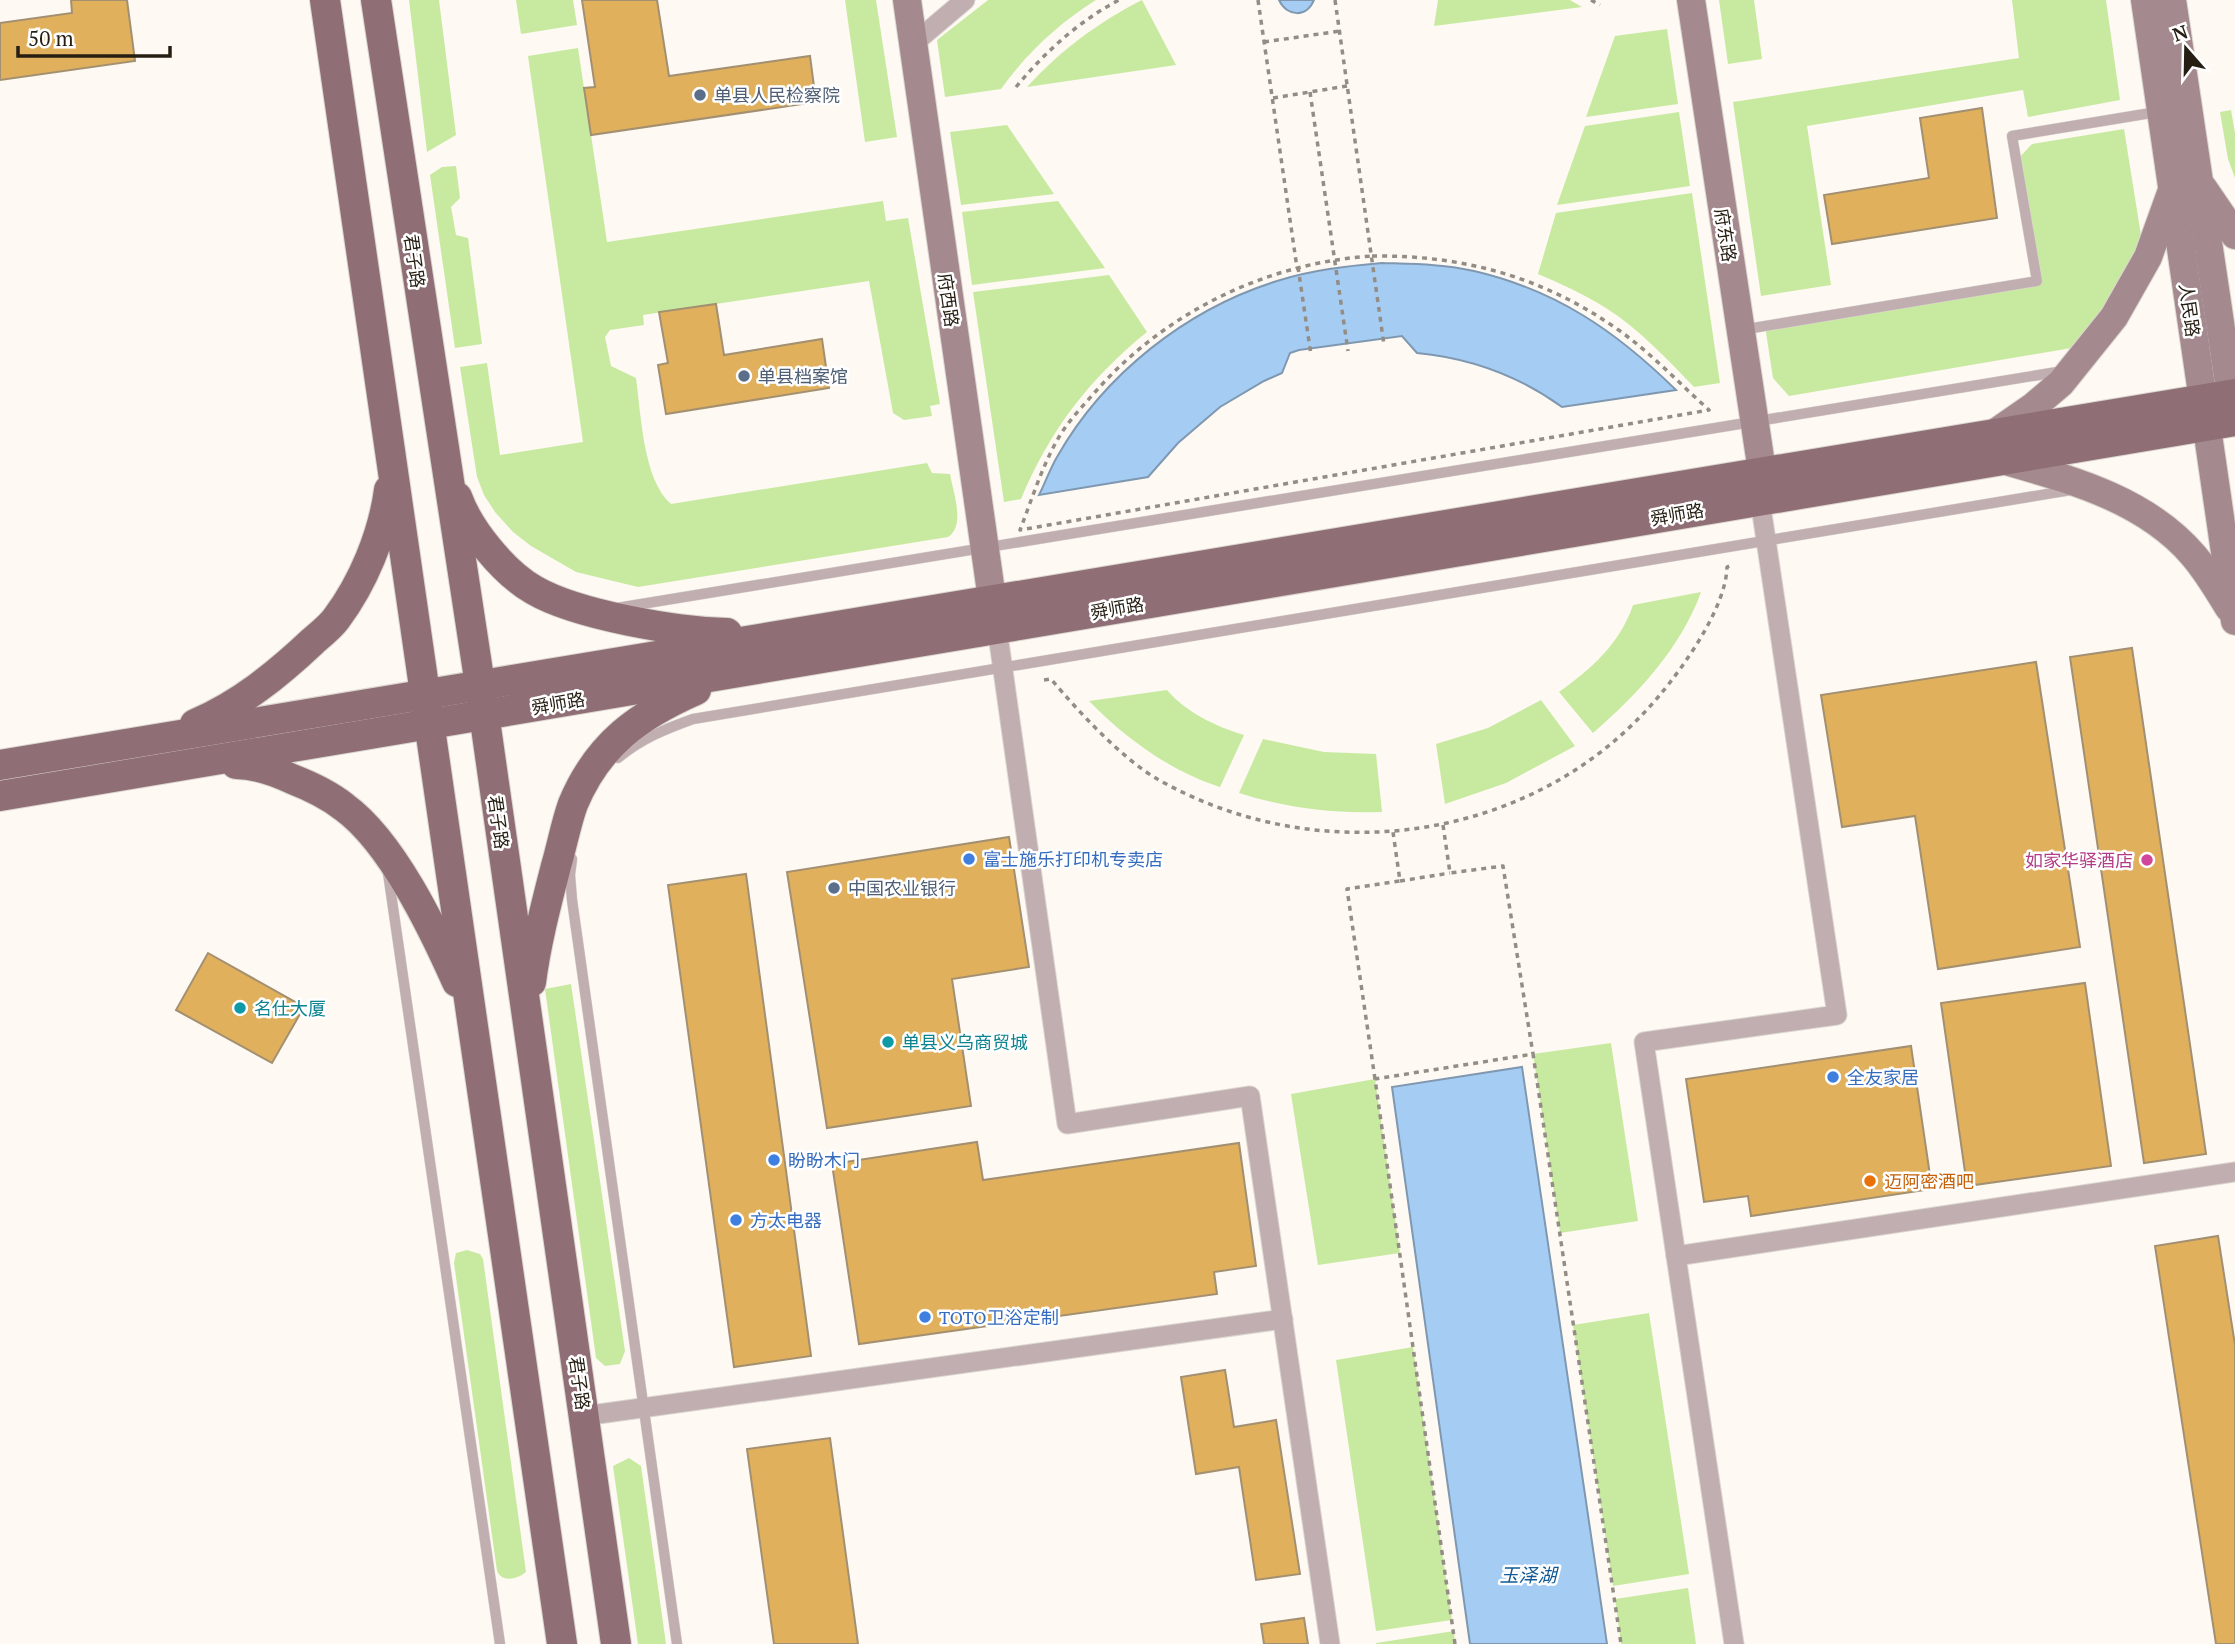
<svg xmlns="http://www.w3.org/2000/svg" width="2235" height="1644" font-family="'PT Serif','Noto Sans SC',serif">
<rect width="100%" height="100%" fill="#fef9f3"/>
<g fill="#c8eaa0">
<path d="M409,0H439L456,135L427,152Z"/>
<path d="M516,0H573L577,25L521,34Z"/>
<path d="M845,0H876L897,137L865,142Z"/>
<path d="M988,0H1096C1059,23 1026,54 1001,89L945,97L937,40Z"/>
<path d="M1142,0L1176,65L1027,87C1061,50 1097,23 1142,0Z"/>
<path d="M1438,0H1570L1582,7L1434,26Z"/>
<path d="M1719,0H1754L1762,59L1728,64Z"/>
<path d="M2012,0H2106L2120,100L2028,117L2023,90L1807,126L1831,285L1761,296L1733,102L2019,58Z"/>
<path d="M1667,29L1678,104L1586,117L1615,36Z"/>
<path d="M578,48L607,242L883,201L886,221L908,218L940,404L930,406L932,416L904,420L893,413L869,281L643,315L644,325L610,330L605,337L611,366L636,378C641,414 643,480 671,504L927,463L932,473L950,474C953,492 966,526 948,537L638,587L576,572L531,546L513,532L495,512L484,495L477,477L460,367L487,363L500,455L583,442L528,56Z"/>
<path d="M2231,110L2235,133V178L2228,159L2220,112Z"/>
<path d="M1679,112L1690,186L1557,205L1585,126Z"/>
<path d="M1007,125L1054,194L961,205L950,132Z"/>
<path d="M2124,129L2143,248L2077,347L1789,396L1773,378L1765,326L2036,281L2016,161L2032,144Z"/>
<path d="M456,166L460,198L451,207L456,235L468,238L482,344L455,348L430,175L442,167Z"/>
<path d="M1692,193L1720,383L1694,387C1667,359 1639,329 1606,308C1584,294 1561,284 1538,274L1556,213Z"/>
<path d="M1058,201L1105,268L972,285L962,212Z"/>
<path d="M1109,275L1147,332C1089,379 1050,430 1021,499L1004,502L973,292Z"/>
<path d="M1701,592C1681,648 1637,695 1593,733L1559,692C1591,669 1620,644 1633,605Z"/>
<path d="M1167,690C1187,713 1215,726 1244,735L1220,787C1170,771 1125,738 1089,701Z"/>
<path d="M1541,700L1575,746L1506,783L1445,804L1436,744L1488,728Z"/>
<path d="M1263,739L1324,752L1376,754L1382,812C1332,814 1286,808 1239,793Z"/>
<path d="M571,984L625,1351L620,1364L605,1366L596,1358L545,989Z"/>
<path d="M1611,1043L1638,1221L1560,1233L1533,1054Z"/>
<path d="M1375,1079L1400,1253L1318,1265L1291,1094Z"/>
<path d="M467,1250L480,1254L483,1259L526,1572C518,1579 502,1583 497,1571L454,1263L456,1253Z"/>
<path d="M1649,1313L1689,1574L1613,1586L1573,1325Z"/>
<path d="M1413,1347L1452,1620L1376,1631L1336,1360Z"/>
<path d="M629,1458L641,1466L666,1644H638L613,1466Z"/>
<path d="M1688,1588L1696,1644H1621L1615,1599Z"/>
<path d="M1454,1631L1455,1644H1376V1643Z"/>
</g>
<g fill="#a5cdf4" stroke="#7f98b0" stroke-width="2">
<path d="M1279,0H1314C1307,18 1287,17 1279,0Z"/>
<path d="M1382,263C1413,264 1444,264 1474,271C1556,290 1616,331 1676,390L1562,407C1519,376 1470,358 1417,353L1402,336L1299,350L1290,353L1282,373L1264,381L1220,407L1178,443L1148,477L1039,495C1045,483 1050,469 1057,457C1104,374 1187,309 1277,281C1311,270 1347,266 1382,263Z"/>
<path d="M1522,1067L1607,1644H1470L1392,1087Z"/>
</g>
<g fill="#e1b05d" stroke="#a39071" stroke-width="2">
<path d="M71,0H127L135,61L0,80V23L72,13Z"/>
<path d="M582,0H657L669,76L810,56L816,102L591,135L584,88L595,87Z"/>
<path d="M1982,108L1997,218L1832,244L1824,195L1929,178L1920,118Z"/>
<path d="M716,304L724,355L822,339L829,388L666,414L658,365L668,363L659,312Z"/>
<path d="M2132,648L2206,1154L2144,1163L2070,657Z"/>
<path d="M2036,662L2080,947L1938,969L1915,816L1842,827L1821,695Z"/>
<path d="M1009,837L1029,967L952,979L971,1106L827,1128L787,872Z"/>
<path d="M746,874L811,1356L734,1367L668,885Z"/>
<path d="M208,953L304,1007L272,1063L176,1010Z"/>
<path d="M2085,983L2111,1166L1967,1186L1941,1003Z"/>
<path d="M1911,1046L1932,1189L1751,1216L1748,1196L1704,1202L1686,1079Z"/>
<path d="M977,1142L983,1180L1239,1143L1256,1266L1214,1272L1217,1294L859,1344L832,1164Z"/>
<path d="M2218,1236L2235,1345V1644H2216L2155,1246Z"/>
<path d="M1225,1370L1234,1427L1276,1420L1300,1574L1256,1580L1239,1467L1196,1474L1181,1377Z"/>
<path d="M830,1438L858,1644H774L747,1449Z"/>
<path d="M1304,1618L1308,1644H1264L1261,1624Z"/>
</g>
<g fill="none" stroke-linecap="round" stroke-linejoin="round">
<defs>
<g id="lane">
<path d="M1741,330L2037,281L2012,136L2157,112"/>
<path d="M617,608L2063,371"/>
<path d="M618,758C641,739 665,729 693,719L2071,490"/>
<path d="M572,859L570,875L572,900L677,1644"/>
<path d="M388,873L500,1644"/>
</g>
<g id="street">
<path d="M913,44L965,0"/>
<path d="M997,628L1067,1124L1250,1096L1330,1644"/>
<path d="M1676,1256L2235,1172"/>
<path d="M584,1416L1283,1319"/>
<path d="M1734,1644L1644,1042L1837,1015L1760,500"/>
</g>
<g id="secondary">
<path d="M907,0L992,599"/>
<path d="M1691,0L1762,471"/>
<path d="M2145,0L2235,621"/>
<path d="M2172,0L2234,417"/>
<path d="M2203,188L2235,235"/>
<path d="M1995,433L2034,406L2061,383L2114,317L2148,257L2171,193"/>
<path d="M1999,459C2068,479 2144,498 2193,555C2207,571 2218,590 2229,608"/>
</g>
<g id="primary">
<path d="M325,0L562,1644"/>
<path d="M376,0L480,685L616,1644"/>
<path d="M457,497C469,530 503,572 534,590C577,615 677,632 727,633"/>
<path d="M195,724C240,705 278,674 313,641C321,634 330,627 336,619C363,583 383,535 389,490"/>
<path d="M236,764C255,764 275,771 292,779C310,786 329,795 344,807C392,842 433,928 457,982"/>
<path d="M0,765L2235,394"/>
<path d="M0,796L2235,421"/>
<path d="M531,982C536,943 546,905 556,866C562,846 566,823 573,804C598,744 639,715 696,690"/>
</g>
</defs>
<use href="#lane" stroke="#dbd6cf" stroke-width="11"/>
<use href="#street" stroke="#dbd6cf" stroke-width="21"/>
<use href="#secondary" stroke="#dbd6cf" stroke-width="30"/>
<use href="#primary" stroke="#dbd6cf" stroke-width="32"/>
<g stroke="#948d85" stroke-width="3.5" stroke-dasharray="5 5" stroke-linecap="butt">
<path d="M1258,0L1297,268"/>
<path d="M1335,0L1384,345"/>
<path d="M1591,0L1600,5"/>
<path d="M1264,42L1340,31"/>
<path d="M1016,87C1045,52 1079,21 1119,0"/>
<path d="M1310,92L1348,351"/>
<path d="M1273,98L1347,86"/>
<path d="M1372,256C1464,255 1544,277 1620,331C1652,354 1680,384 1709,410L1020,530C1032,499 1042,466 1059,437C1069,420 1083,406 1096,391C1166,312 1266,263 1372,256Z"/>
<path d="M1298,267L1311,355"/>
<path d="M1044,680L1051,679C1077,710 1123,760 1159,780C1322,872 1537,842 1659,696C1685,665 1726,607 1727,567L1732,565"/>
<path d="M1443,825L1450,873L1503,866L1533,1054"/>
<path d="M1400,881L1450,873"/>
<path d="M1375,1079L1347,889L1400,881L1393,832"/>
<path d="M1455,1644L1375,1079L1533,1054L1621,1644"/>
</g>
<use href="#lane" stroke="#c1aeb1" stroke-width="10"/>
<use href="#street" stroke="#c1aeb1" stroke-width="19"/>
<use href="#secondary" stroke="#a4898e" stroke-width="28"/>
<use href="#primary" stroke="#8f6f75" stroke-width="30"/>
</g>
<g fill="#5c6f8a" stroke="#fff" stroke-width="2.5">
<circle cx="700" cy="95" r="7"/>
<circle cx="744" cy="376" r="7"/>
<circle cx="834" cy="888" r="7"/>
</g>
<g fill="#3f7fe0" stroke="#fff" stroke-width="2.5">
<circle cx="969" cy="859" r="7"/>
<circle cx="1833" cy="1077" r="7"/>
<circle cx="774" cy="1160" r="7"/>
<circle cx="736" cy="1220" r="7"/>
<circle cx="925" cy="1317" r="7"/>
</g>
<circle fill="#d1479c" stroke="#fff" stroke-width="2.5" cx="2147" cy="860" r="7"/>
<g fill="#0f9aa8" stroke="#fff" stroke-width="2.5">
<circle cx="240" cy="1008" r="7"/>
<circle cx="888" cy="1042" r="7"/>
</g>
<circle fill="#e8710a" stroke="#fff" stroke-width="2.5" cx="1870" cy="1181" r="7"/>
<g text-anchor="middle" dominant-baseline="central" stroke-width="5" stroke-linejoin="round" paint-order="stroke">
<g font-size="18" fill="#4e5e75" stroke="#fff" text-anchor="start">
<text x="714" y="95">单县人民检察院</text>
<text x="758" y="376">单县档案馆</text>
<text x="848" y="888">中国农业银行</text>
</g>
<g font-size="18" fill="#261e12" stroke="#fff">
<text transform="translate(1726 235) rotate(81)">府东路</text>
<text transform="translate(415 261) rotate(82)">君子路</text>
<text transform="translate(949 300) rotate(82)">府西路</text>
<text transform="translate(2190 310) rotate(82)">人民路</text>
<text transform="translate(1677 514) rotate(-10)">舜师路</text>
<text transform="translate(1117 608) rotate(-10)">舜师路</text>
<text transform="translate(558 703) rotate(-10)">舜师路</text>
<text transform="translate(499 822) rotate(82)">君子路</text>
<text transform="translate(580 1383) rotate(82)">君子路</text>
</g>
<g font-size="18" fill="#366cbe" stroke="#fff" text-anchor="start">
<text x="983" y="859">富士施乐打印机专卖店</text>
<text x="1847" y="1077">全友家居</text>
<text x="788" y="1160">盼盼木门</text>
<text x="750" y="1220">方太电器</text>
<text x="939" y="1317">TOTO卫浴定制</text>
</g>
<g font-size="18" fill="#b23c85" stroke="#fff" text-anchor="end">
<text x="2133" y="860">如家华驿酒店</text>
</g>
<g font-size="18" fill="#0d838f" stroke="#fff" text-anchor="start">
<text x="254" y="1008">名仕大厦</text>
<text x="902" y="1042">单县义乌商贸城</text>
</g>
<g font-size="18" fill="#c56008" stroke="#fff" text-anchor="start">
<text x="1884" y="1181">迈阿密酒吧</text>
</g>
<g font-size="19" font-style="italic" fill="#105994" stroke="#fff">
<text x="1528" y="1574">玉泽湖</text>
</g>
</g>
<g transform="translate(2186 49) rotate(340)" stroke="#ffffff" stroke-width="5" paint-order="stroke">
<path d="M0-5L12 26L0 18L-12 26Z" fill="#261e12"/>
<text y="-10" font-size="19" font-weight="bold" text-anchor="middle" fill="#261e12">N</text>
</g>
<path d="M18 46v10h152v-10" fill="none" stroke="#261e12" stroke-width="3.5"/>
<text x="28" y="46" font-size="21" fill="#261e12" stroke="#ffffff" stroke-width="5" paint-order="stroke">50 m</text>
</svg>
